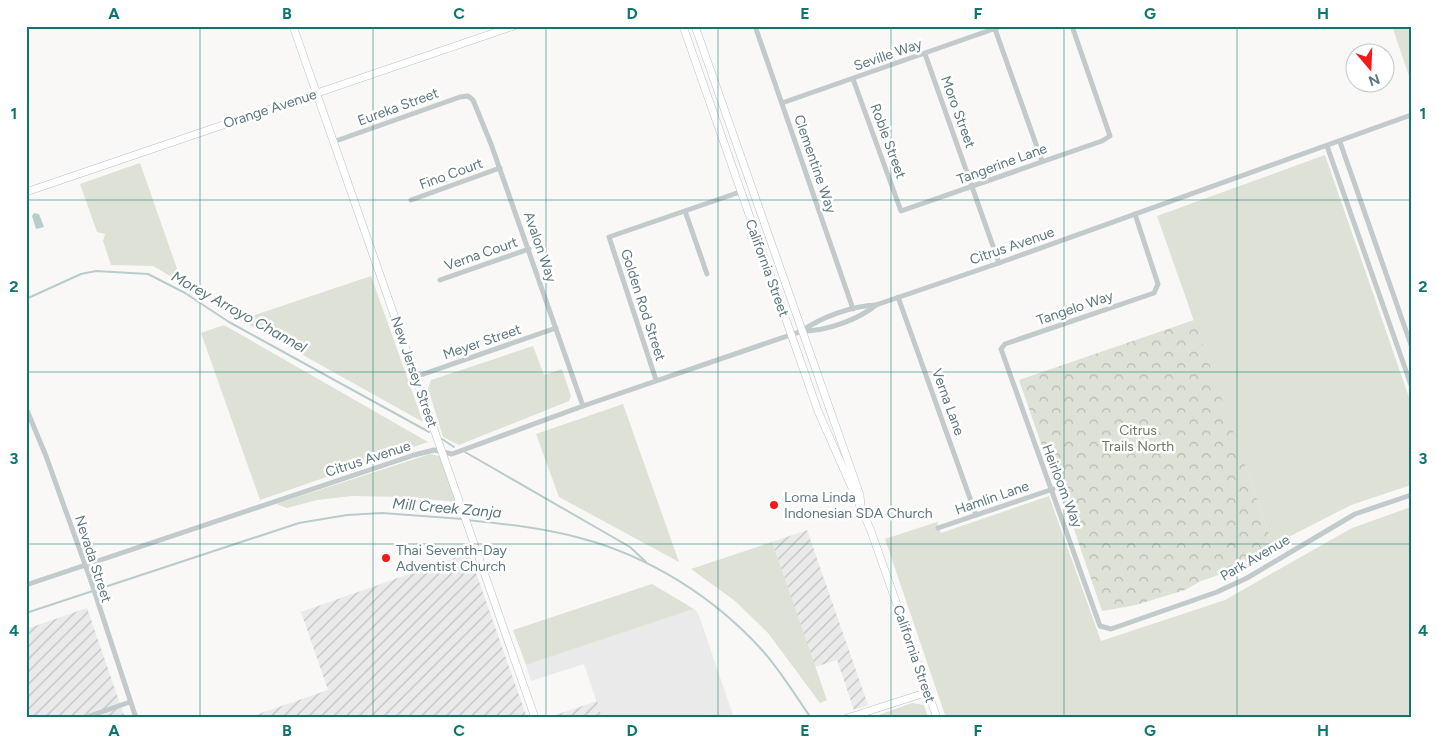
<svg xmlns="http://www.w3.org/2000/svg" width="1437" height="744" font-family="Figtree,sans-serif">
<defs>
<pattern id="industrial-furrows" width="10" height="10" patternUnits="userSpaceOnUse" patternTransform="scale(1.25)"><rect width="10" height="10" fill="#e9eae9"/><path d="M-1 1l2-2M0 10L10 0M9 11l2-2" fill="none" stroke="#c0c2c2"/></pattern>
<pattern id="park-crowns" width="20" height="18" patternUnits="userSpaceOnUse" patternTransform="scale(1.25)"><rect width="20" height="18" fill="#dde1d6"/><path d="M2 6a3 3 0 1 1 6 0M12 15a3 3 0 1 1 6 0" fill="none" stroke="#b6bbb3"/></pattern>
</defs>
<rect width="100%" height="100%" fill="#f9f8f6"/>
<path fill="#e9eae9" d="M694,609L698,613L734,718H602L584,664L531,681L526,665Z"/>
<g fill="url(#industrial-furrows)">
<path d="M807,530L868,705L854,710L837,660L815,667L772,542Z"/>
<path d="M469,553L527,718H247L328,690L301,612Z"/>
<path d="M87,608L125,718H26V629Z"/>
<path d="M597,701L602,718H547Z"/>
</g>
<g fill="#dde1d6">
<path d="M1392,26H1411V82Z"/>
<path d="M1325,155L1411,403V485L1351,505L1273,545L1157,216Z"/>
<path d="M140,163L182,283L153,266L111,265L103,241L105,234L97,232L80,184Z"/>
<path d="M371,276L423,422L240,320Z"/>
<path d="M224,325L428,442L260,500L201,333Z"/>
<path d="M533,346L544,375L562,369L571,396L569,401L459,445L443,437L428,388L431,380Z"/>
<path d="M623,404L679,562L559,497L536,434Z"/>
<path d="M430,454L439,456L442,461L456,502L408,497L352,496L317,500L287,508L276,504Z"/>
<path d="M1049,496L1101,641L1225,600L1352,528L1411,507V718H946L885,539L937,522L941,533Z"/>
<path d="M772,542L827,700L820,703L768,633L735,601L691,569Z"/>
<path d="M652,584L694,609L526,665L513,630Z"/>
<path d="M912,703L924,705L928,718H870Z"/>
</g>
<path fill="url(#park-crowns)" d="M1194,320L1273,545L1236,569L1201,581L1185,590L1136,605L1102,611L1056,477L1044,452L1019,380Z"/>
<path fill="#b9cccc" d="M34,213L39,214L44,227L36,229L32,216Z"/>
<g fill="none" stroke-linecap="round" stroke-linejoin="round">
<g stroke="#b9cccc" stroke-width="2">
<path d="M26,299L81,274L96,271L148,274L185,293L229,322L429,432"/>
<path d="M442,439L454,447"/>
<path d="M465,452L630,547L646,562"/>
<path d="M468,520C505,524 544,528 580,538C649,556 714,597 762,650C780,670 795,695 811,718"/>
<path d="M26,613L299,523L347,515L382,513L463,519"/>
</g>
<defs>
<g id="secondary">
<path d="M293,26L535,718"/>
<path d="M683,26L818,411L871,531L937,718"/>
<path d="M695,26L860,495L861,506"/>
<path d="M26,192L514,26"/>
<path d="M847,718L928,692"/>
</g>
</defs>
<use href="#secondary" stroke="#b7c0c3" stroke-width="8"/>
<g stroke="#c3cacc" stroke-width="5">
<path d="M755,26L853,309"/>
<path d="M995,29L1042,161"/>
<path d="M925,54L999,263"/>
<path d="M853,79L901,211L1102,141L1110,136L1072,26"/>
<path d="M782,103L1002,26"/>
<path d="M333,142L460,97L468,96L473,100L491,144L583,406"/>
<path d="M1340,142L1411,345"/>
<path d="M1327,146L1411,385"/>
<path d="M411,200L500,168"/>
<path d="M685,211L707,274"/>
<path d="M1135,214L1158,284L1154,293L1005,344L1001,349L1100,626L1111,629L1217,592L1247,578L1355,514L1411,495"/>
<path d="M440,280L529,249"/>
<path d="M898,297L976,515"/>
<path d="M803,331C826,331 858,320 876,305"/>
<path d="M415,377L556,328"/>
<path d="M656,380L609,237L740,192"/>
<path d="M26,408L46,456L91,581L136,718"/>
<path d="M938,528L1053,489"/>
<path d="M26,585L414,455L434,450L452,454L583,406L802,331C821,317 852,306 876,305L999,263L1411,115"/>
<path d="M84,718L130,702"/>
</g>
<use href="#secondary" stroke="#fff" stroke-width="7"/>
</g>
<path fill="none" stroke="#0f766e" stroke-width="1" stroke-opacity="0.55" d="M200,26V718M373,26V718M546,26V718M718,26V718M891,26V718M1064,26V718M1237,26V718M26,200H1411M26,372H1411M26,544H1411"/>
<g fill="#f6191a" stroke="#fff" stroke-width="2">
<circle cx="774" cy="505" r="5"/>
<circle cx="386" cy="558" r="5"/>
</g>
<g text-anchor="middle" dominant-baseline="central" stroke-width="5" stroke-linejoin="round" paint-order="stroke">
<g font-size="14" fill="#5c777e" stroke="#fff">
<text transform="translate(888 55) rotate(-19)">Seville Way</text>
<text transform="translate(398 107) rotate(-20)">Eureka Street</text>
<text transform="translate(270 109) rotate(-18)">Orange Avenue</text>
<text transform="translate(958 112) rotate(70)">Moro Street</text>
<text transform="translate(888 141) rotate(70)">Roble Street</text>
<text transform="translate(815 164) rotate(71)">Clementine Way</text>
<text transform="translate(1002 164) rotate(-20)">Tangerine Lane</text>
<text transform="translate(451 174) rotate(-20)">Fino Court</text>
<text transform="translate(1012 246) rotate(-19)">Citrus Avenue</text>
<text transform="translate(540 247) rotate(71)">Avalon Way</text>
<text transform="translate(481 254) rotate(-19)">Verna Court</text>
<text transform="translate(767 268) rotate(70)">California Street</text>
<text transform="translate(643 305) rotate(72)">Golden Rod Street</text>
<text transform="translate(1075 308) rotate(-19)">Tangelo Way</text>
<text transform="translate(482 342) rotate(-19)">Meyer Street</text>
<text transform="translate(414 372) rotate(71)">New Jersey Street</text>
<text transform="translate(948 402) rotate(70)">Verna Lane</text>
<text transform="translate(368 459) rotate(-18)">Citrus Avenue</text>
<text transform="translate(1062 486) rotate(69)">Heirloom Way</text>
<text transform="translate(992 498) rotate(-19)">Hamlin Lane</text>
<text transform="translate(1255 558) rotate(-30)">Park Avenue</text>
<text transform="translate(93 559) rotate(72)">Nevada Street</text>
<text transform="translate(914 654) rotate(71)">California Street</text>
</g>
<g font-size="14" fill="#6c7b60" stroke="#fff">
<text x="1138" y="430">Citrus<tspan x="1138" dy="16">Trails North</tspan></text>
</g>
<g font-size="14" fill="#5c777e" stroke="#fff" text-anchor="start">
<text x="784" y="497">Loma Linda<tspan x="784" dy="16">Indonesian SDA Church</tspan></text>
<text x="396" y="550">Thai Seventh-Day<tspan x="396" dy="16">Adventist Church</tspan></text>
</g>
<g font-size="15" font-style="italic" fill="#567676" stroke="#fff">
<text transform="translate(239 312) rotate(29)">Morey Arroyo Channel</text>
<text transform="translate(447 508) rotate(5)">Mill Creek Zanja</text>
</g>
</g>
<rect width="1437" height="744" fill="none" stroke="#ffffff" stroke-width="55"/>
<g transform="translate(1370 68) rotate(161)"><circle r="24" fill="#ffffff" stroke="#bec9cb"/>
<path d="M0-4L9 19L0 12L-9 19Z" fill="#f6191a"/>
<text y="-8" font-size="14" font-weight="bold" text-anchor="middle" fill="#5c777e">N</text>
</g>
<rect x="28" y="28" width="1382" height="688" fill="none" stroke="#0f766e" stroke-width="2"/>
<g font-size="16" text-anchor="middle" font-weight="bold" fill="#0f766e">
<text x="114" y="19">A</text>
<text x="287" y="19">B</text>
<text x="459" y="19">C</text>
<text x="632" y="19">D</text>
<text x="805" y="19">E</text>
<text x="978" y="19">F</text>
<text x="1150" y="19">G</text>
<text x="1323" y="19">H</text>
<text x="14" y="119">1</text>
<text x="1423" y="119">1</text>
<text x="14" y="292">2</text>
<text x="1423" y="292">2</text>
<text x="14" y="464">3</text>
<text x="1423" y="464">3</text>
<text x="14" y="636">4</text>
<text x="1423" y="636">4</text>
<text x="114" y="736">A</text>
<text x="287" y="736">B</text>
<text x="459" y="736">C</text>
<text x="632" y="736">D</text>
<text x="805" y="736">E</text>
<text x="978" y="736">F</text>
<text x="1150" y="736">G</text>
<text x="1323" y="736">H</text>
</g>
</svg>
